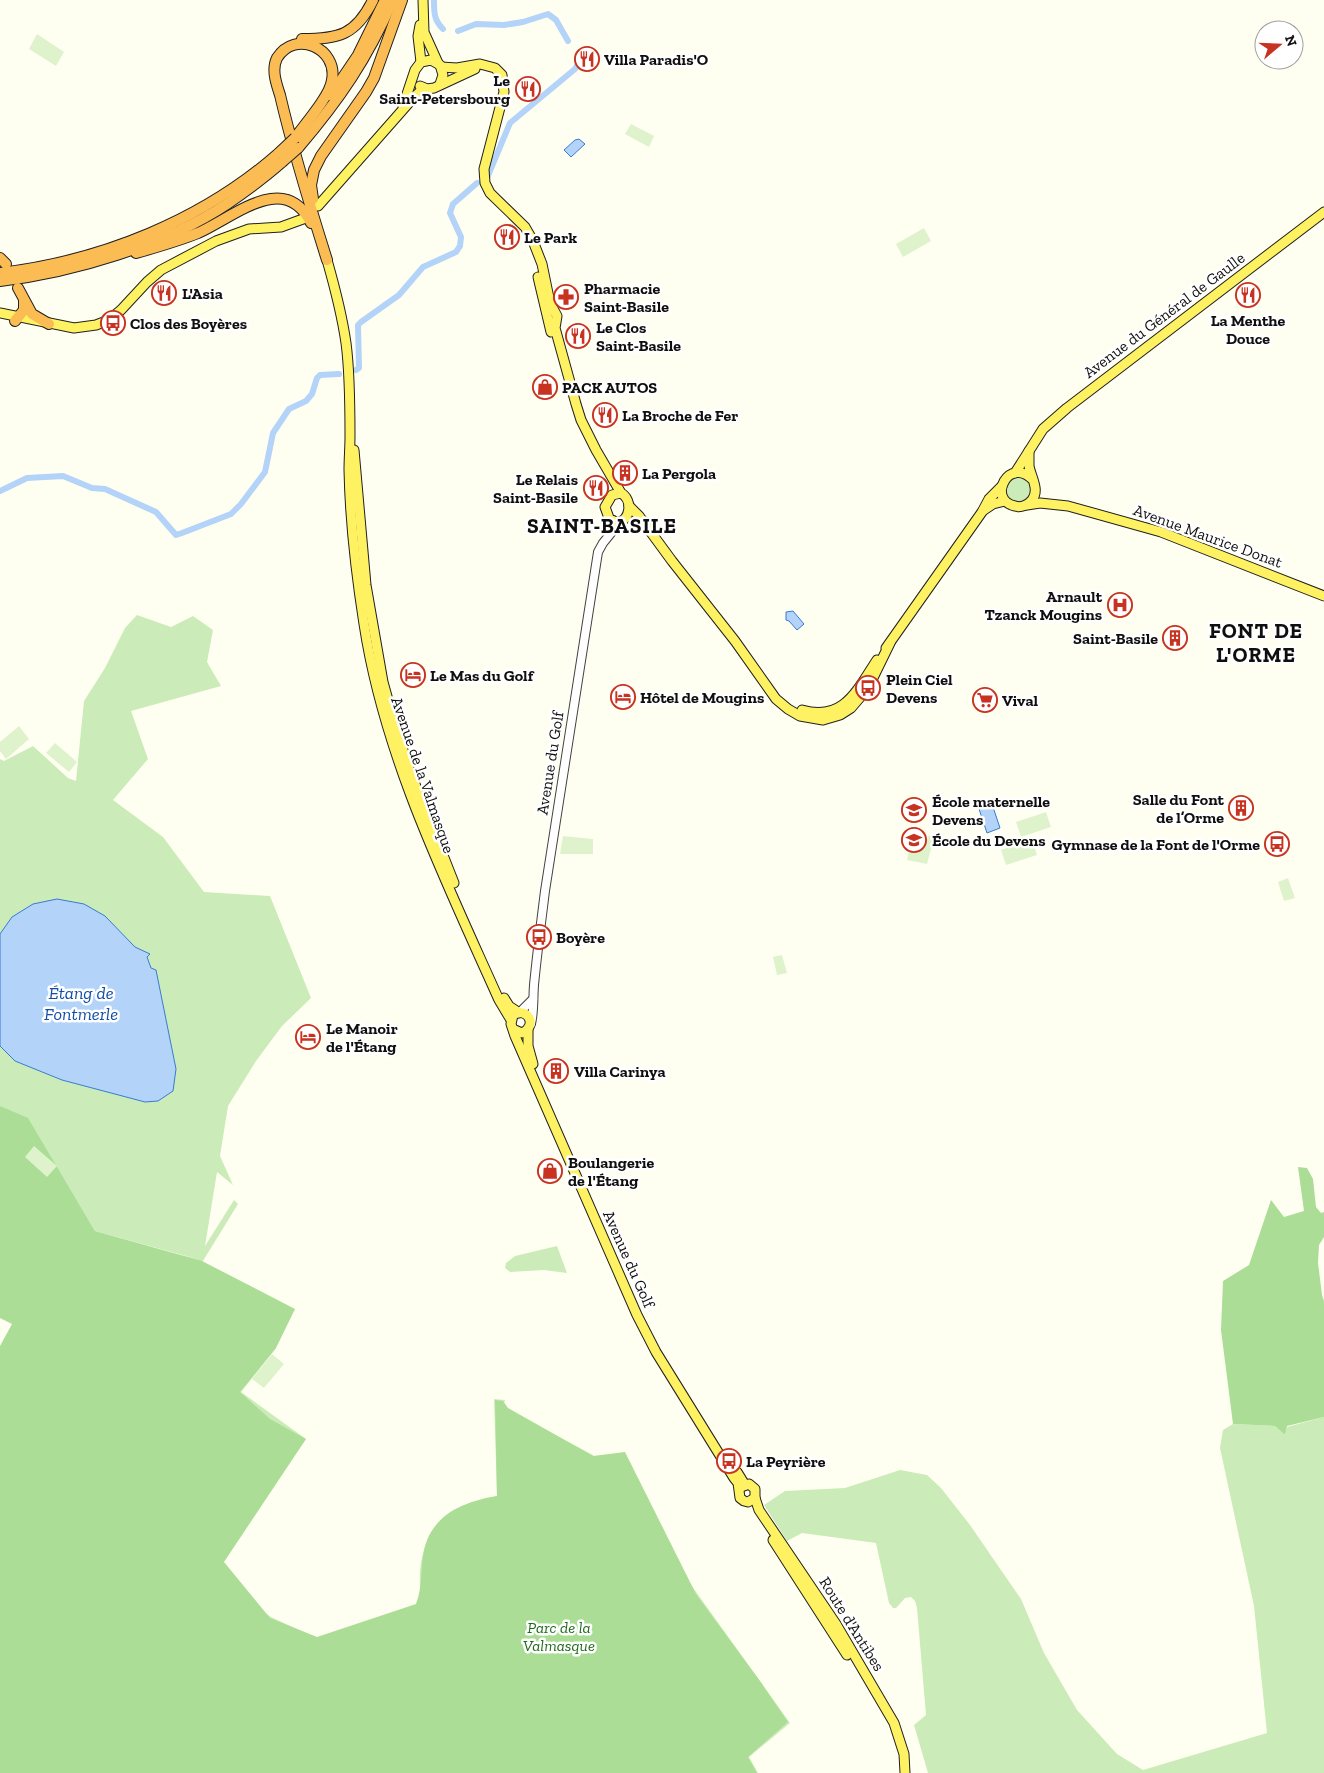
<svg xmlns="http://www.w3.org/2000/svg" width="1324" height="1773" font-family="'Zilla Slab',serif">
<rect width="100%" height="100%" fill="#fffff1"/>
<g fill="#cbecb8" fill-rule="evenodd">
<circle cx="1019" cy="490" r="13"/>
<path d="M137,615L171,627L193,616L213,630L207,662L221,686L131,711L148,759L113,800L163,837L204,892L270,896L311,998L282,1026L256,1061L228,1106L220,1156L233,1185L217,1172L205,1246L234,1200L238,1204L198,1269L215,1327L276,1348L241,1392L306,1439L211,1573L271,1617L318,1639L425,1607C423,1600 421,1592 420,1585C418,1555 430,1518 460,1507C471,1502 485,1499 497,1496L494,1399L505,1400L503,1407L593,1455L623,1490L790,1723L749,1757L758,1773H0L32,1341L0,1311V1046L16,1061L62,1080L145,1102L154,1101L0,1033V759L4,761L33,746L68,778L76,781L84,701L105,668L125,628ZM32,1126L95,1231L197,1259L29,1219Z"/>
<path d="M557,1246L567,1273L544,1270L510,1272L505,1268L506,1263L515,1256Z"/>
<path d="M1324,1417V1773H928L914,1725L926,1715L917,1608L915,1601L911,1597L905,1598L896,1608H893L889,1603L876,1543L802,1533L787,1541L764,1505L785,1491L845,1488L900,1470L927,1475L941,1488L970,1525L1021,1599L1044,1653L1077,1710L1117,1754L1143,1770L1267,1733L1254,1606L1220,1448L1223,1430L1233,1424L1275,1426L1285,1435L1287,1427Z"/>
</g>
<g fill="#abdd97">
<path d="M0,1106L28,1118L95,1231L202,1261L295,1309L276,1348L240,1392L270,1419L306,1439L224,1562L270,1618L317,1637L416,1604C423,1586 420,1569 424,1551C431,1515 465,1501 497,1496L495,1400L503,1401L508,1408L593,1456L625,1452L696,1594L760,1681L788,1722L748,1757L757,1773H0V1346L12,1324L0,1318Z"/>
<path d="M1298,1167L1307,1168L1313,1179L1316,1207L1321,1213L1324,1212V1237L1319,1245L1318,1263L1322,1295L1324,1301V1417L1287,1426L1285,1435L1275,1426L1233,1424L1221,1330L1223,1281L1249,1265L1271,1200L1284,1217L1304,1211Z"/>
</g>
<g fill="#def3cb">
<path d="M37,34L64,52L56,66L29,49Z"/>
<path d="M631,124L654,136L649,147L625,134Z"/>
<path d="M924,228L931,241L903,257L896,244Z"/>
<path d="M19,726L29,739L6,759L0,751V742Z"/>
<path d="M55,743L77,762L69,772L46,753Z"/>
<path d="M1046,812L1051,827L1021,837L1016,822Z"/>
<path d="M929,835L934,837L927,864L907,860L909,851L916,852L919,842L926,843Z"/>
<path d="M563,836L593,839V854H560Z"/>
<path d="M1032,840L1037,855L1006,865L1001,850Z"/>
<path d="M1288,878L1295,898L1284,901L1278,882Z"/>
<path d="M782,955L787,973L777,975L773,957Z"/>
<path d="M34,1146L57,1166L47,1177L25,1157Z"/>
<path d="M272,1354L284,1364L264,1388L252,1379Z"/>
</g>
<g fill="#b3d3f9" stroke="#377bd4">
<path d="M579,139L585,144L571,157L564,150L575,140Z"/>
<path d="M793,611L804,624L797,630L789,621L786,620V612Z"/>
<path d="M992,804L1000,828L987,833L979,809Z"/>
<path d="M57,899L84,904L105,916L135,947L150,954L147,957L151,968L156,970L176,1069L173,1091L158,1101L145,1102L62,1080L15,1061L0,1046V934L12,917L33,904Z"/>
</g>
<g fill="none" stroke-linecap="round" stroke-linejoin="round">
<g stroke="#b3d3f9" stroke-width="6">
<path d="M434,0C434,13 434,20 443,29"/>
<path d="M458,31L476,24L504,25L523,22L548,14L556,20L568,41"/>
<path d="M487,178L510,123L575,69L578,64"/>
<path d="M356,370L359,368L358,325L361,322L399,295L423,267L456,252L460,246L461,237L450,213L453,204L477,183"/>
<path d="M0,491L27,478L63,476L92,488L105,489L156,512L176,535L182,533L231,514L241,504L265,472L273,433L289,409L306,401L312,394L317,378L320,375L339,374"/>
</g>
<defs>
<g id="minor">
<path d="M520,1012L533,999"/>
<path d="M531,1024C534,1011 533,998 534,985C537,954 541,923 545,891L598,552L603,543L620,522"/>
</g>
<g id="major">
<path d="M423,0L424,32L438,63"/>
<path d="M420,25L418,36L421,62"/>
<path d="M441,67L457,68L480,64L495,68L502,75L504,92L484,169L485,183L490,193L525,227L533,241L542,264L550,303L557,316L555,328L576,404L581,420L596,450L621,493C633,500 631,520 617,523L609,518L605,507L612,495L621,493"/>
<path d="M420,86L427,89L434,88L475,69"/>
<path d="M403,106L415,70L421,62L431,60L440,65L443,75L440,84"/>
<path d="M318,206L414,97L424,88"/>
<path d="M327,260C335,288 342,315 346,343C350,373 350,405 350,436C350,447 349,459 349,470C350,521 356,573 364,624C384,756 445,879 499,1000L511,1020"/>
<path d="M538,277L551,332"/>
<path d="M0,313L74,328L96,325L109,320L121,310L147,282L161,270L216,241L249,229L281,227L303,219"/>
<path d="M354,450L366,585L383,682L396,729L411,774L454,883"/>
<path d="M1029,451C1029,456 1029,461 1029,466C1031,477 1040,490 1032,500C1028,505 1021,508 1015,506C986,500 1009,455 1033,480"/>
<path d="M1015,473L1043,429L1067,408L1324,212"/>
<path d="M1027,505L1040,503L1068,506L1161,532L1324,596"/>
<path d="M629,506L639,516L672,561L735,641L776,699L788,709L800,716L823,720L840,715L851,708L868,688L890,643"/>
<path d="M984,510L993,504L1005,501"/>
<path d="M886,648L982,512L989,499L1002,486"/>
<path d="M802,710C844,722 857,690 877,660"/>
<path d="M504,998L509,1006L518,1012"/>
<path d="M513,1029L522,1033C538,1026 528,1006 513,1015L511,1024L515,1036L637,1315L656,1352L734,1478L738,1483L740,1498L744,1501L748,1502L755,1498"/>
<path d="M528,1030V1046L533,1064"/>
<path d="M737,1472L745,1485"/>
<path d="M741,1487L749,1484L755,1489V1498L759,1510L836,1624L894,1723L904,1754L905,1773"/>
<path d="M773,1540L847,1655"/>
</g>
<g id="highway">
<path d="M302,39C339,39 356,35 373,0"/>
<path d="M331,95L358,55L385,0"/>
<path d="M295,138C305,124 330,96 332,80C338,48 295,29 277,58C274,64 274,71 275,77C276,83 278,89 280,95C293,151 310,206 327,260"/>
<path d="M298,148C340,99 367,59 393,0"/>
<path d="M313,199L311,185L314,170L321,156L366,92L374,78L402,0"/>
<path d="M136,253C157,247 178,241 198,233C234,217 285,170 311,223"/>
<path d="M0,258L6,264"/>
<path d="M0,273C102,261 203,220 279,153"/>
<path d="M0,281C74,272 165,245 227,204C246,191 265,177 282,162"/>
<path d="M18,288L32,314L49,324"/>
<path d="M15,321L24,310V301"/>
</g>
</defs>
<use href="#minor" stroke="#424242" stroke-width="10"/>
<use href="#major" stroke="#202020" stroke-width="11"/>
<use href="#highway" stroke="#202020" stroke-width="12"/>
<use href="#minor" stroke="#fff" stroke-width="8"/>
<use href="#major" stroke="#fef262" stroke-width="9"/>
<use href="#highway" stroke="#fbbc54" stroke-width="10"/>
<defs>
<g id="highway-bridge">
<path d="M279,153L295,138"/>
<path d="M282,162L298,148"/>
</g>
</defs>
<use href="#highway-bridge" stroke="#202020" stroke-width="12" stroke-linecap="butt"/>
<use href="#highway-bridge" stroke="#fbbc54" stroke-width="10"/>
</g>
<defs>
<symbol id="restaurant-ring" viewBox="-11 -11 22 22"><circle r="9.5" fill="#fff" stroke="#c73320" stroke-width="1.5"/><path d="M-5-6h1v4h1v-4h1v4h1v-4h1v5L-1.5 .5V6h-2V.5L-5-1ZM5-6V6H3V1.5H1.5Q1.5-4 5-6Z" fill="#c73320"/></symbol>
<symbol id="pharmacy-ring" viewBox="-11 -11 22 22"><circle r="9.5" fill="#fff" stroke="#c73320" stroke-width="1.5"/><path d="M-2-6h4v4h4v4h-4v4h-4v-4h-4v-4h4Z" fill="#c73320"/></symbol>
<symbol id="bus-ring" viewBox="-11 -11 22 22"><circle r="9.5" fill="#fff" stroke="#c73320" stroke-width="1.5"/><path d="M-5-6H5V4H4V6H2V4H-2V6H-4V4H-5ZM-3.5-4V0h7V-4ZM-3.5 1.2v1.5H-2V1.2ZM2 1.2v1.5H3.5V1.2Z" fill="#c73320"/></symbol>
<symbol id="shop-ring" viewBox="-11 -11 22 22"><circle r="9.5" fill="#fff" stroke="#c73320" stroke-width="1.5"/><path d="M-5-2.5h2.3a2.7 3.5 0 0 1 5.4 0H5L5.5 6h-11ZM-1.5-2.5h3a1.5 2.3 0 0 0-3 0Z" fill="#c73320"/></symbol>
<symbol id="building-ring" viewBox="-11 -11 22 22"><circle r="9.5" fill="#fff" stroke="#c73320" stroke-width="1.5"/><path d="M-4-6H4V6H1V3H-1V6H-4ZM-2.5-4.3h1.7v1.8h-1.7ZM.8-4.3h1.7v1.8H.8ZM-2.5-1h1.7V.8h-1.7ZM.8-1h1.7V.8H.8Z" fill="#c73320"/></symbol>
<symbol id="hospital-ring" viewBox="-11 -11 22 22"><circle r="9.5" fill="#fff" stroke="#c73320" stroke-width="1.5"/><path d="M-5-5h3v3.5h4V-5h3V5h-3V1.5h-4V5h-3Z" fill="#c73320"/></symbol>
<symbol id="hotel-ring" viewBox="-11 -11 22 22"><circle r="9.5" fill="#fff" stroke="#c73320" stroke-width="1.5"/><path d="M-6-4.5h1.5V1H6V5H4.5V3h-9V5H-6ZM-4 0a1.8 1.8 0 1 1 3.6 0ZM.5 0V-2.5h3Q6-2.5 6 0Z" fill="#c73320"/></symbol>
<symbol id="supermarket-ring" viewBox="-11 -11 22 22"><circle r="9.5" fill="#fff" stroke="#c73320" stroke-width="1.5"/><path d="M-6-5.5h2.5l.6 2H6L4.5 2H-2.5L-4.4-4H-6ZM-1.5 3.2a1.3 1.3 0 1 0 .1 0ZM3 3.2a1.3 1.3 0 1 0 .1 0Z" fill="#c73320"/></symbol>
<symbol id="school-ring" viewBox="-11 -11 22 22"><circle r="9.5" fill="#fff" stroke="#c73320" stroke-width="1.5"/><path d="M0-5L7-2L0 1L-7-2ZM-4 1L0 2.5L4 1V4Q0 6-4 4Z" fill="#c73320"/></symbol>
</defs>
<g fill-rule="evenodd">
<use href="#restaurant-ring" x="573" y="45" width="28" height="28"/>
<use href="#restaurant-ring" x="514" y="75" width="28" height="28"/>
<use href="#restaurant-ring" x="493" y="223" width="28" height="28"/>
<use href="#restaurant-ring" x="150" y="279" width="28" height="28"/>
<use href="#restaurant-ring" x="1234" y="281" width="28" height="28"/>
<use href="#pharmacy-ring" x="552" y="283" width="28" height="28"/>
<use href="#bus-ring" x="99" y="309" width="28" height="28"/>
<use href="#restaurant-ring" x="564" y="322" width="28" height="28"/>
<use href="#shop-ring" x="531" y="373" width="28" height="28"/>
<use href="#restaurant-ring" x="591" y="401" width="28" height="28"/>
<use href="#building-ring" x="611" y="459" width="28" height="28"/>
<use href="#restaurant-ring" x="582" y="474" width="28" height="28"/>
<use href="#hospital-ring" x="1106" y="591" width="28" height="28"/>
<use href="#building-ring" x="1161" y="624" width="28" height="28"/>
<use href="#hotel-ring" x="399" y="661" width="28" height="28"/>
<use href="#bus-ring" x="854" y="674" width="28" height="28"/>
<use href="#hotel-ring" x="609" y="683" width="28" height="28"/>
<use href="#supermarket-ring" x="971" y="686" width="28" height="28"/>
<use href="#building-ring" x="1227" y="794" width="28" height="28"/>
<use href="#school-ring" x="900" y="796" width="28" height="28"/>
<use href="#school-ring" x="900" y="826" width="28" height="28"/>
<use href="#bus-ring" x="1263" y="830" width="28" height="28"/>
<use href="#bus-ring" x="525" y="923" width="28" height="28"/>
<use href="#hotel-ring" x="294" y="1023" width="28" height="28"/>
<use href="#building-ring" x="542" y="1057" width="28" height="28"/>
<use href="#shop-ring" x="536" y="1157" width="28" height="28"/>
<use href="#bus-ring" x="715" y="1447" width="28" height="28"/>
</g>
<g text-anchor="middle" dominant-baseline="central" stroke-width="5" stroke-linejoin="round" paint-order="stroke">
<g font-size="16" font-weight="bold" fill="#0f0f0f" stroke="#fff" text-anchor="start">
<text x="604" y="59">Villa Paradis'O</text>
<text x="510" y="80" text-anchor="end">Le<tspan x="510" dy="18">Saint-Petersbourg</tspan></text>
<text x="524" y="237">Le Park</text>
<text x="584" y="288">Pharmacie<tspan x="584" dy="18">Saint-Basile</tspan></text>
<text x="182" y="293">L'Asia</text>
<text x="1248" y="320" text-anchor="middle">La Menthe<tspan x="1248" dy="18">Douce</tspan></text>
<text x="130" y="323">Clos des Boyères</text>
<text x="596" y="327">Le Clos<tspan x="596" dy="18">Saint-Basile</tspan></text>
<text x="562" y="387">PACK AUTOS</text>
<text x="622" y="415">La Broche de Fer</text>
<text x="642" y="473">La Pergola</text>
<text x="578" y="479" text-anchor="end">Le Relais<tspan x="578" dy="18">Saint-Basile</tspan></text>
<text x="1102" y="596" text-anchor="end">Arnault<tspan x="1102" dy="18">Tzanck Mougins</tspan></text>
<text x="1158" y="638" text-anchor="end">Saint-Basile</text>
<text x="430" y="675">Le Mas du Golf</text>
<text x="886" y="679">Plein Ciel<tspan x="886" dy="18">Devens</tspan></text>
<text x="640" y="697">Hôtel de Mougins</text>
<text x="1002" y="700">Vival</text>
<text x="1224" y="799" text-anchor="end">Salle du Font<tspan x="1224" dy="18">de l’Orme</tspan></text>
<text x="932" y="801">École maternelle<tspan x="932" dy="18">Devens</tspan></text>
<text x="932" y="840">École du Devens</text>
<text x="1260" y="844" text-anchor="end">Gymnase de la Font de l'Orme</text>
<text x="556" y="937">Boyère</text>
<text x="326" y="1028">Le Manoir<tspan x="326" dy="18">de l'Étang</tspan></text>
<text x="574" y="1071">Villa Carinya</text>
<text x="568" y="1162">Boulangerie<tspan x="568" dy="18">de l'Étang</tspan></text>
<text x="746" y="1461">La Peyrière</text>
</g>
<g font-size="16" fill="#0f0f0f" stroke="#fff">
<text transform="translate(1164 315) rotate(-37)">Avenue du Général de Gaulle</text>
<text transform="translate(1208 536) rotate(20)">Avenue Maurice Donat</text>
<text transform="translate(550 763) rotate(-81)">Avenue du Golf</text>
<text transform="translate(423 775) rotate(71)">Avenue de la Valmasque</text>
<text transform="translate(629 1259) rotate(66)">Avenue du Golf</text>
<text transform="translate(852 1624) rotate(58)">Route d'Antibes</text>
</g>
<g font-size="16" font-style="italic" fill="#1f6b1b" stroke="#fff">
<text x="559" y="1627">Parc de la<tspan x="559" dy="18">Valmasque</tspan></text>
</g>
<g font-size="18" font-style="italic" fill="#114da8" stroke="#fff">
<text x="81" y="993">Étang de<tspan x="81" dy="21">Fontmerle</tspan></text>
</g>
<g font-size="21" font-weight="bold" letter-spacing="1" fill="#0f0f0f" stroke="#fff">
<text x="602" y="525">SAINT-BASILE</text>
<text x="1256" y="630">FONT DE<tspan x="1256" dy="24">L'ORME</tspan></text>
</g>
</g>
<g transform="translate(1279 45) rotate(71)"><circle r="24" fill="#ffffff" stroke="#9f9f9f"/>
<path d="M0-4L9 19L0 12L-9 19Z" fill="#c73320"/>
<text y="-8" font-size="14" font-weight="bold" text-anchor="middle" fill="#0f0f0f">N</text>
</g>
</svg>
